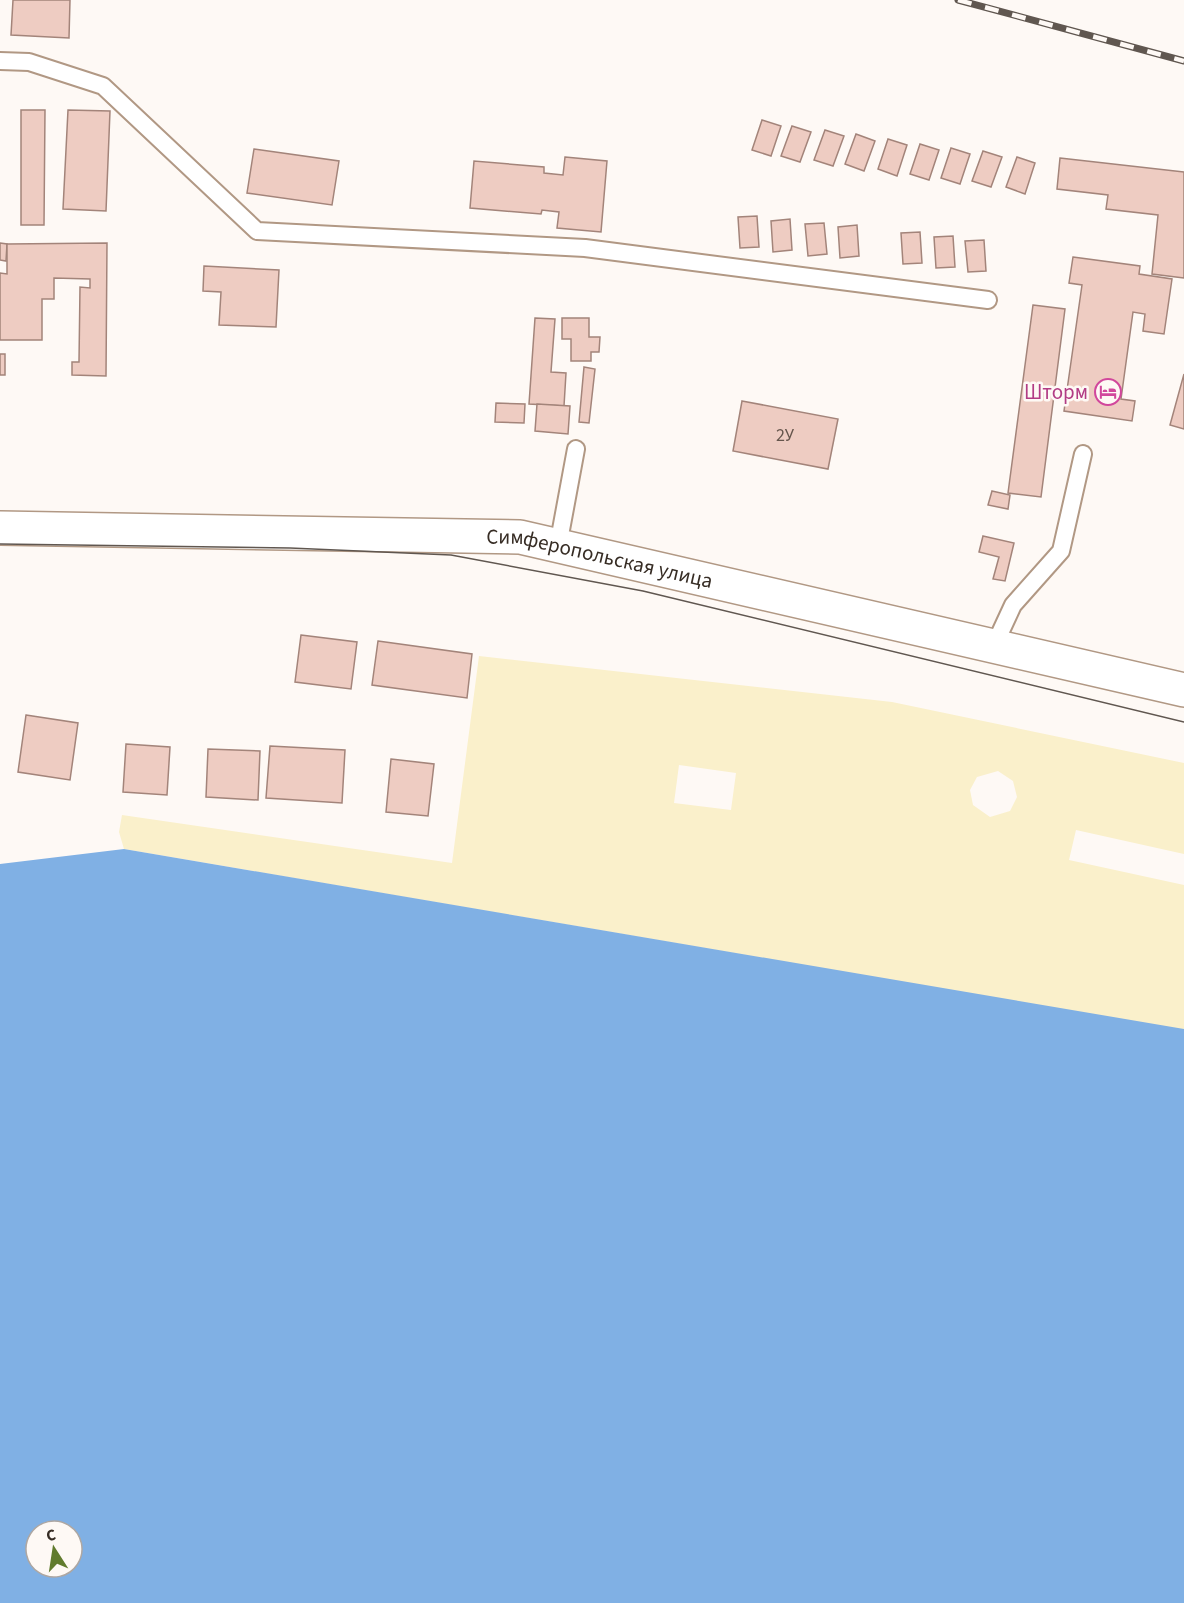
<svg xmlns="http://www.w3.org/2000/svg" width="1184" height="1603" font-family="'Source Sans 3',sans-serif">
<rect width="100%" height="100%" fill="#fef9f5"/>
<path fill="#faf0cb" fill-rule="evenodd" d="M479,656L892,702L1184,763V854L1076,830L1069,860L1184,885V1030L124,849L119,832L122,815L452,863ZM679,765L736,773L731,810L674,803ZM998,771L1013,781L1017,797L1010,811L990,817L973,805L970,790L977,777Z"/>
<path fill="#80b0e4" fill-rule="evenodd" d="M124,849L1184,1029V1603H0V864ZM36,1531H72V1567H36Z"/>
<g fill="#eeccc2" stroke="#a3847a" stroke-width="1.5">
<path d="M13,0H70L69,38L11,35Z"/>
<path d="M21,110H45L44,225H21Z"/>
<path d="M68,110L110,111L106,211L63,209Z"/>
<path d="M762,120L781,126L771,156L752,150Z"/>
<path d="M792,126L811,132L800,162L781,156Z"/>
<path d="M825,130L844,136L833,166L814,160Z"/>
<path d="M856,134L875,141L864,171L845,164Z"/>
<path d="M888,139L907,145L897,176L878,169Z"/>
<path d="M920,144L939,150L929,180L910,174Z"/>
<path d="M951,148L970,154L960,184L941,178Z"/>
<path d="M254,149L339,161L332,205L247,193Z"/>
<path d="M983,151L1002,157L991,187L972,181Z"/>
<path d="M565,157L607,161L601,232L557,228L559,212L542,210L541,214L470,208L474,161L544,167V173L563,175Z"/>
<path d="M1017,157L1035,163L1025,194L1006,187Z"/>
<path d="M1060,158L1184,172V278L1152,274L1158,215L1106,209L1108,195L1057,189Z"/>
<path d="M757,216L759,247L740,248L738,217Z"/>
<path d="M790,219L792,250L773,252L771,221Z"/>
<path d="M824,223L827,254L808,256L805,224Z"/>
<path d="M857,225L859,256L840,258L838,227Z"/>
<path d="M920,232L922,263L903,264L901,233Z"/>
<path d="M953,236L955,267L936,268L934,237Z"/>
<path d="M984,240L986,271L968,272L965,241Z"/>
<path d="M0,243L7,244L6,261L0,260Z"/>
<path d="M107,243L106,376L72,375V362H79L80,287L90,288V279L54,278V299H42V340H0V273L7,274V244Z"/>
<path d="M1073,257L1140,266L1139,274L1172,279L1164,334L1143,331L1145,314L1133,312L1121,399L1135,401L1132,421L1064,411L1082,285L1069,283Z"/>
<path d="M204,266L279,270L276,327L219,325L221,292L203,291Z"/>
<path d="M1033,305L1065,309L1041,497L1008,493Z"/>
<path d="M535,318L555,319L551,372L566,373L564,406L529,404Z"/>
<path d="M562,318H589V337H600L599,352H591V361H571V339H562Z"/>
<rect x="0" y="354" width="5" height="21"/>
<path d="M584,367L595,369L589,423L579,422Z"/>
<path d="M1184,374V429L1170,425Z"/>
<path d="M742,401L838,419L828,469L733,451Z"/>
<path d="M496,403L525,404L524,423L495,422Z"/>
<path d="M537,404L570,406L568,434L535,431Z"/>
<path d="M992,491L1010,495L1008,509L988,505Z"/>
<path d="M983,536L1014,543L1005,581L993,579L999,557L979,552Z"/>
<path d="M301,635L357,642L351,689L295,682Z"/>
<path d="M378,641L472,654L467,698L372,685Z"/>
<path d="M26,715L78,723L70,780L18,772Z"/>
<path d="M126,744L170,747L167,795L123,792Z"/>
<path d="M270,746L345,750L342,803L266,798Z"/>
<path d="M208,749L260,751L258,800L206,797Z"/>
<path d="M391,759L434,764L428,816L386,812Z"/>
</g>
<g fill="none" stroke-linecap="round" stroke-linejoin="round">
<defs>
<g id="service">
<path d="M0,61L29,62L103,86L257,231L585,248L988,300"/>
<path d="M558,546L576,449"/>
<path d="M994,646L1013,605L1061,551L1083,454"/>
</g>
<g id="minor">
<path id="s1" d="M0,528L520,537L1184,690"/>
</g>
</defs>
<use href="#service" stroke="#b19884" stroke-width="20"/>
<use href="#minor" stroke="#b19884" stroke-width="36"/>
<use href="#service" stroke="#fff" stroke-width="16"/>
<use href="#minor" stroke="#fff" stroke-width="33"/>
<path stroke="#605750" stroke-width="1.5" d="M0,544L290,548L451,555L643,591L1184,722"/>
<defs>
<path id="rail" d="M958,0L1184,61"/>
</defs>
<use href="#rail" stroke="#605750" stroke-width="7"/>
<use href="#rail" stroke="#fef9f5" stroke-width="4.5" stroke-dasharray="14" stroke-linecap="butt"/>
</g>
<defs>
<symbol id="hotel-ring" viewBox="-11 -11 22 22"><circle r="9.5" fill="#fef9f5" stroke="#d1479c" stroke-width="1.5"/><path d="M-6-4.5h1.5V1H6V5H4.5V3h-9V5H-6ZM-4 0a1.8 1.8 0 1 1 3.6 0ZM.5 0V-2.5h3Q6-2.5 6 0Z" fill="#d1479c"/></symbol>
</defs>
<g fill-rule="evenodd">
<use href="#hotel-ring" x="1093" y="377" width="30" height="30"/>
</g>
<g text-anchor="middle" dominant-baseline="central" stroke-width="5" stroke-linejoin="round" paint-order="stroke">
<g font-size="18" fill="#65554c">
<text x="785" y="435">2У</text>
</g>
<g font-size="21" fill="#b23c85" stroke="#fef9f5" text-anchor="end">
<text x="1088" y="392">Шторм</text>
</g>
<g font-size="21" fill="#372d25" stroke="#fef9f5">
<text stroke="none"><textPath href="#s1" startOffset="602">Симферопольская улица</textPath></text>
</g>
</g>
<g transform="translate(54 1549) rotate(348)"><circle r="28" fill="#fef9f5" stroke="#aea7a2" stroke-width="1.5"/>
<path d="M0-4.5L10 22L0 15L-10 22Z" fill="#617b2e"/>
<text y="-9" font-size="16" font-weight="bold" text-anchor="middle" fill="#372d25">С</text>
</g>
</svg>
